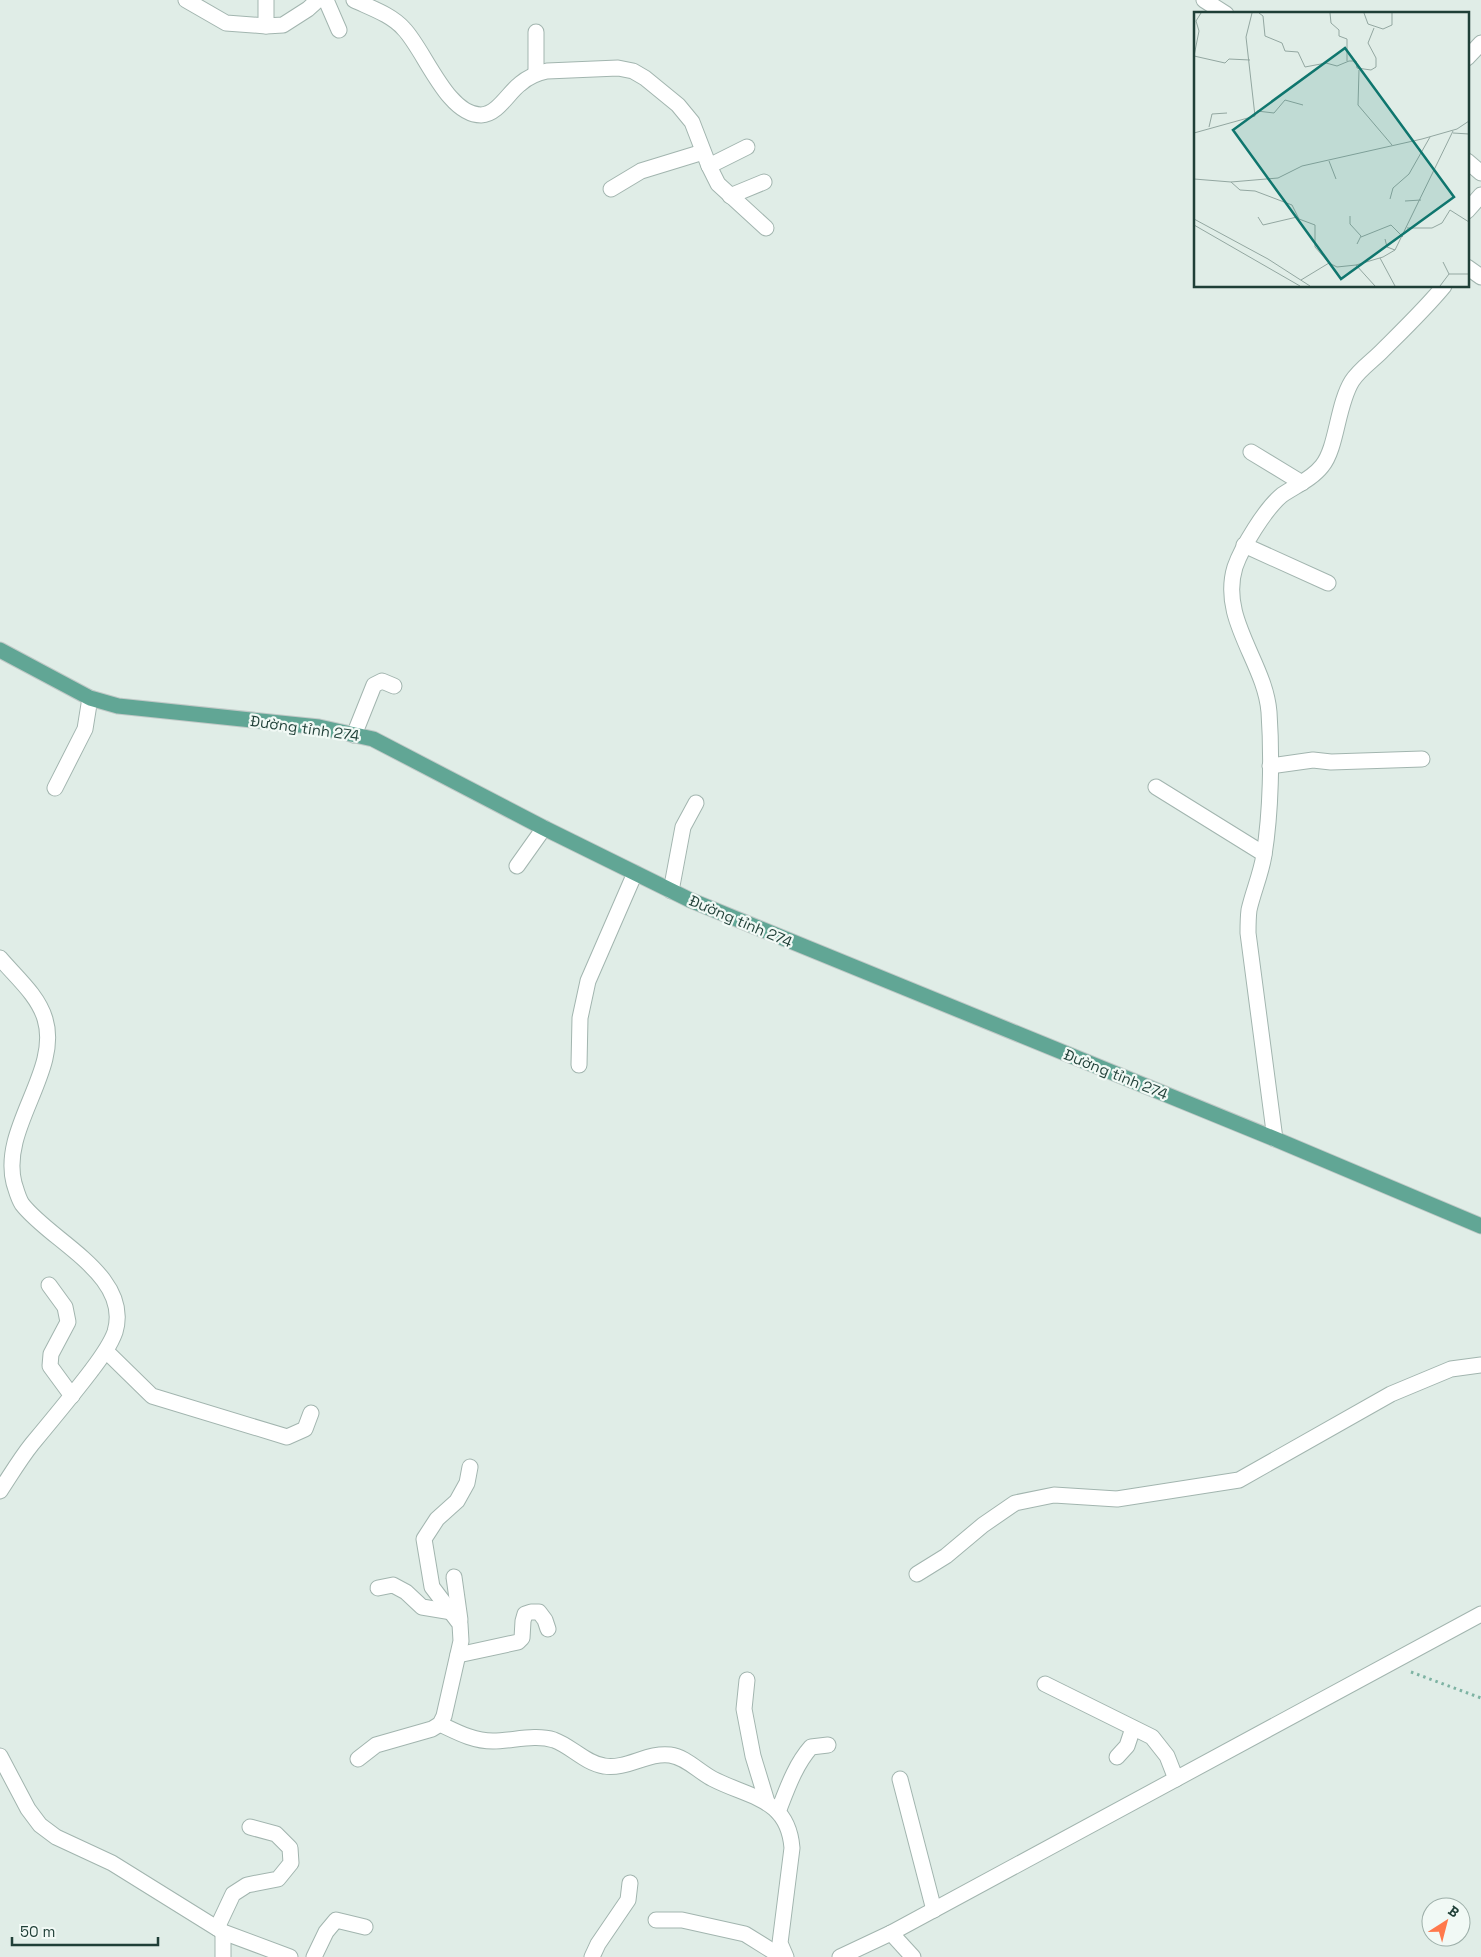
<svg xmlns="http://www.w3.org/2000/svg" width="1481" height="1957" font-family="'Space Grotesk',sans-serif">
<rect width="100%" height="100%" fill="#e0ede7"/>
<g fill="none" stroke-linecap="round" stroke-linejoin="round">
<defs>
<g id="minor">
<path d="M186,0L226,23L266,26L283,25L308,9L318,0"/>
<path d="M326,0L339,30"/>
<path d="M354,0C371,8 392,15 404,29C425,51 447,115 481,115C498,114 508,93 520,84C528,77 537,73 547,71L618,68L633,71L645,78L678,105L692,122L709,166L718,184L766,228"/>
<path d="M1204,0L1226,14"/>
<path d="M266,26V0"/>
<path d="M1467,58L1481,43"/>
<path d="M536,73V32"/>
<path d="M1467,161L1481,173"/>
<path d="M709,166L747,147"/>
<path d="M611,189L641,171L703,152"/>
<path d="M730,196L764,182"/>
<path d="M1467,211L1481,195"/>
<path d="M1467,267L1481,277"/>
<path d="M1251,452L1302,483"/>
<path d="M1244,545L1328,583"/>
<path d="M354,735L374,685L382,681L394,686"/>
<path d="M1270,766L1313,760L1331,762L1422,759"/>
<path d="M1156,787L1264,854"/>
<path d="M55,788L85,729L90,698"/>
<path d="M517,866L544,828"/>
<path d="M671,891L683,827L696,803"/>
<path d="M0,958C15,976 38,995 45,1019C61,1071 0,1128 14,1183C16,1189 18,1198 22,1204C50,1241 132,1275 115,1332C110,1346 100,1359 91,1371C72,1396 52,1420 32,1444C20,1459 10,1476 0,1491"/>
<path d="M579,1065L580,1018L588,981L635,873"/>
<path d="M1275,1139L1248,933C1248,926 1248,918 1249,910C1253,892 1261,874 1264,855C1271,812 1272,756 1269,712C1265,662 1219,619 1235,567C1242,547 1265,509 1282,495C1295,486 1312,479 1322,466C1337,448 1337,405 1352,381C1359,370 1372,361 1381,352C1403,330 1425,309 1444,286"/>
<path d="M49,1285L65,1307L68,1322L51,1354L50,1366L72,1396"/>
<path d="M106,1351L152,1396L287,1437L305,1429L311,1413"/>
<path d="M917,1574L946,1556L983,1525L1015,1503L1054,1495L1117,1499L1239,1480L1391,1394L1451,1369L1481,1365"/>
<path d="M454,1577L460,1620"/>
<path d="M378,1588L393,1585L406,1592L422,1607L452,1612"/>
<path d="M458,1655L518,1642L522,1638L523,1621L525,1614L531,1612H539L545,1620L548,1629"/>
<path d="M747,1680L744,1709L753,1756L767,1802"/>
<path d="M1045,1684L1152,1737L1167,1756L1176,1779"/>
<path d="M440,1724C457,1732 473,1741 493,1741C512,1741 535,1734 554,1740C571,1746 585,1763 604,1766C626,1770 648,1752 670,1755C686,1757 699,1772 713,1779C750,1798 788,1798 792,1848L780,1943L786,1957"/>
<path d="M0,1756L28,1809L40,1825L56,1837L112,1863L223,1932L290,1957"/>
<path d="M1117,1757L1127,1746L1133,1728"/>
<path d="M358,1759L376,1745L432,1729L440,1724L444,1716L461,1641L460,1624L432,1587L424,1539L437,1519L457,1501L467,1483L470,1467"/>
<path d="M900,1779L934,1910"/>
<path d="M778,1812C787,1789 795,1765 811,1747L828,1745"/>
<path d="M656,1920H682L745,1934L782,1957"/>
<path d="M217,1928L233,1894L247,1885L278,1879L291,1863L290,1848L276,1834L250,1827"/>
<path d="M891,1933L913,1957"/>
<path d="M223,1957V1932"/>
<path d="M314,1957L326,1932L336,1920L365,1927"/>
<path d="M592,1957L598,1944L628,1900L630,1883"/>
<path d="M840,1957L891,1933L1481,1614"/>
</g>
<path id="major" d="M0,650L90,698L118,706L319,727L373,739L544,828L690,900L1275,1139L1481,1226"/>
</defs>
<use href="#minor" stroke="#a2b5af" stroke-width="17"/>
<use href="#major" stroke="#c0c9c7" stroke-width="17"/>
<path stroke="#7eb3a3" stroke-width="3" stroke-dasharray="2.5 4" stroke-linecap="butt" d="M1411,1672L1481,1698"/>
<use href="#minor" stroke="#fff" stroke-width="15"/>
<use href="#major" stroke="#61a695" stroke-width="15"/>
</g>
<g text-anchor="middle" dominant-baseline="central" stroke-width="4.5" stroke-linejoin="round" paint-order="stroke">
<g font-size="15" fill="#1f3f37" stroke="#f1f9f5">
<text transform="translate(305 728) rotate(8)">Đường tỉnh 274</text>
<text transform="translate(741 921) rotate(23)">Đường tỉnh 274</text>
<text transform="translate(1116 1074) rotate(22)">Đường tỉnh 274</text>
</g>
</g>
<g transform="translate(1194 12)">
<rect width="275" height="275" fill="#e0ede7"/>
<path fill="none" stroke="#93a7a1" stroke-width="1" d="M65,1L69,4L71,24L88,31L91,39L104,40L111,55L132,51L143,54L155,49H162L163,56L177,58L182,55V46L174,31L180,16M136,1L137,11L145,18V24L153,27V49M170,1L174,12L189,17L198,13V1M0,44L31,51L35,47L56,48M0,44L5,19L2,9L7,1M165,58L164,93L198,133M63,99L80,101L91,88L109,93M15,115L18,102L33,101M0,121L61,104L52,25L58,1M259,121L275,122M135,149L142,167M0,167L37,170L84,166L108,154L228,127L263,117L275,109M37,170L46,178L61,179L98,193L105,207L121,213V235L135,251L143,255L162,253L189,245L201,238L259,119M196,187L199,176L215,162L236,125M211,189L227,188M156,204V212L167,224L163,232M64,205L69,213L103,205M0,207L74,247L116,274M0,213L106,274M213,216H238L248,211L256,198L275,210M167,225L197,213L209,225M191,227L193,235L201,238M186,246L201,274M162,253L181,274M255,262H275M107,268L135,251M246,274L255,262L249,250"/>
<path fill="#0f766e" fill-opacity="0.15" stroke="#0f766e" stroke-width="2.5" d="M151,36L260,185L147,267L39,118Z"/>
<rect width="275" height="275" fill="none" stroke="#1f3f37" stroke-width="2.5"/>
</g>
<g transform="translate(1446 1922) rotate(36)"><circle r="24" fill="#f1f9f5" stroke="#9dafa9"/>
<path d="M0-4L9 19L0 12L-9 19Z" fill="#ff794c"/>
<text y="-8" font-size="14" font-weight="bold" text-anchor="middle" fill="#1f3f37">B</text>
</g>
<path d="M12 1937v8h146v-8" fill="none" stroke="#1f3f37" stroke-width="2.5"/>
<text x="20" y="1937" font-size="15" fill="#1f3f37" stroke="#f1f9f5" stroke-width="4" paint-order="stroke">50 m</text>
</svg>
